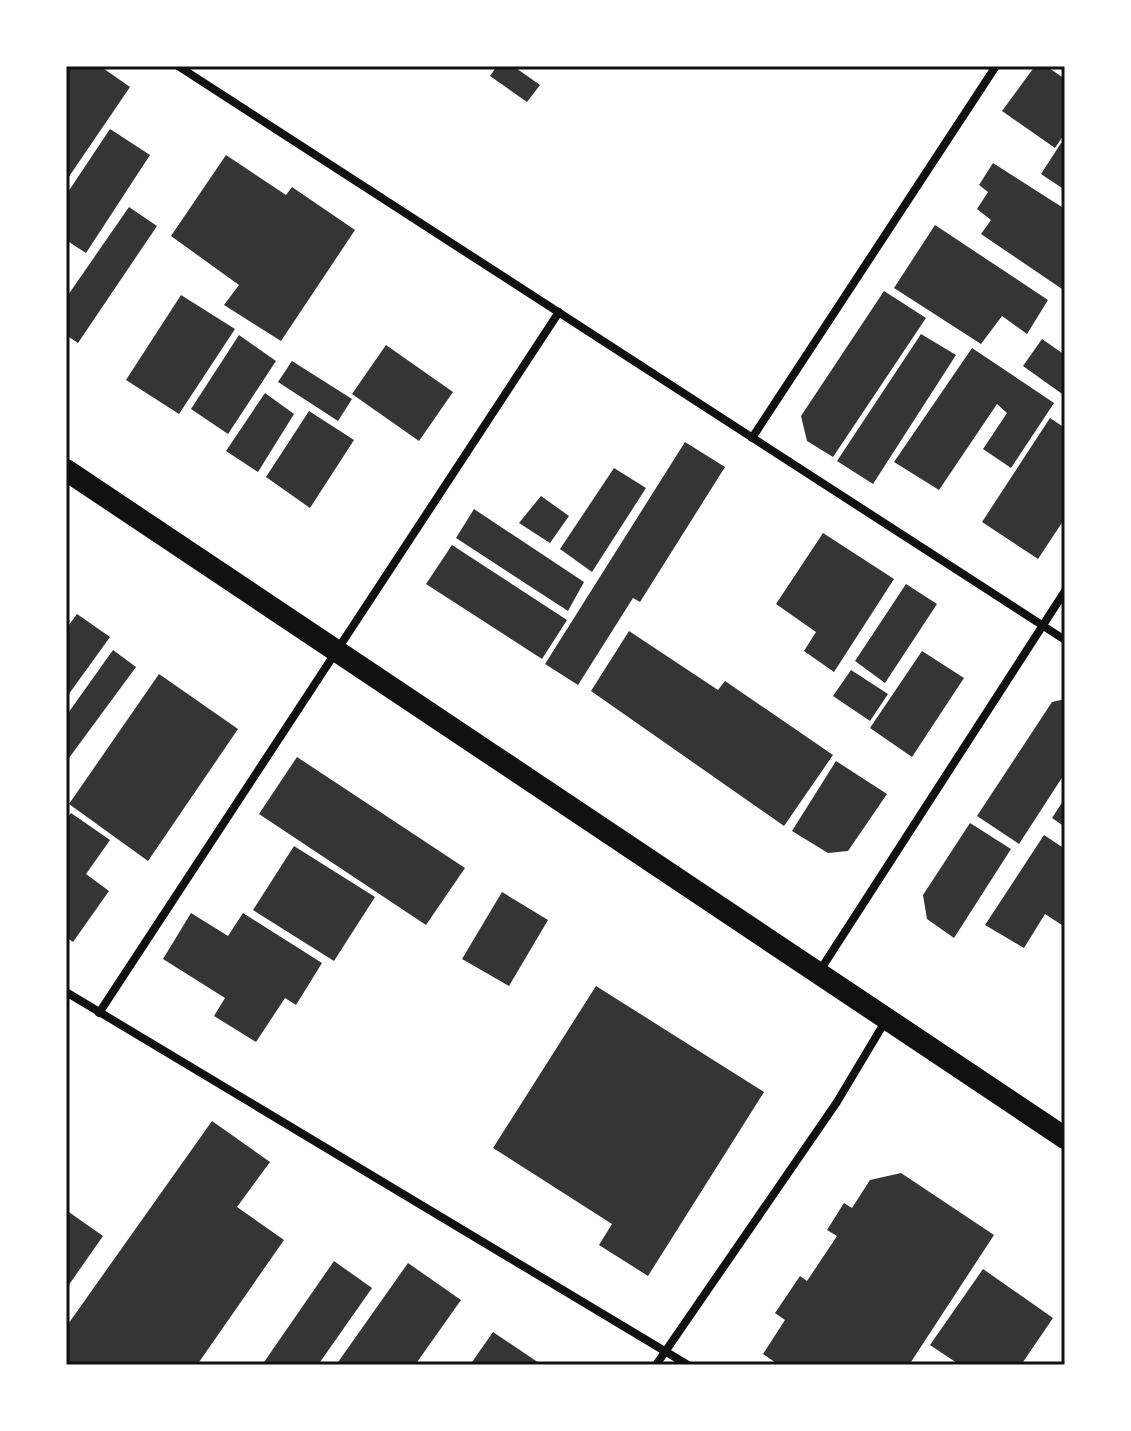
<svg xmlns="http://www.w3.org/2000/svg" width="1131" height="1431" font-family="'Fira Sans',sans-serif">
<rect width="100%" height="100%" fill="#fff"/>
<g fill="#353535">
<path d="M68,66H100L130,87L66,181Z"/>
<path d="M497,66H513L540,85L527,102L490,76Z"/>
<path d="M1035,66H1046L1065,79V133L1055,148L1002,111Z"/>
<path d="M110,129L150,155L86,253L66,240V195Z"/>
<path d="M1061,143L1065,145V190L1041,174Z"/>
<path d="M226,155L286,195L292,187L355,230L281,341L224,305L239,285L171,236Z"/>
<path d="M993,163L1065,209V291L981,234L991,220L977,209L988,192L979,185Z"/>
<path d="M129,207L157,226L78,343L66,335V298Z"/>
<path d="M935,225L1048,300L1027,334L1002,316L981,344L894,288Z"/>
<path d="M884,291L926,318L833,457L807,441L801,416Z"/>
<path d="M181,295L235,329L179,414L126,380Z"/>
<path d="M921,334L956,355L873,484L837,461Z"/>
<path d="M239,335L276,361L228,434L191,409Z"/>
<path d="M1042,339L1065,355V396L1023,366Z"/>
<path d="M386,345L453,392L419,441L352,394Z"/>
<path d="M972,348L1054,403L1011,468L983,449L1007,413L997,404L939,490L894,462Z"/>
<path d="M292,361L352,399L338,421L278,382Z"/>
<path d="M265,393L294,414L258,472L226,451Z"/>
<path d="M309,411L354,440L310,508L266,477Z"/>
<path d="M1050,418L1065,428V518L1038,559L982,522Z"/>
<path d="M685,442L725,467L640,602L633,598L578,685L545,664Z"/>
<path d="M614,468L646,488L592,572L560,549Z"/>
<path d="M541,496L569,516L550,543L519,523Z"/>
<path d="M474,509L584,582L568,611L456,538Z"/>
<path d="M823,533L894,579L834,672L804,651L816,632L776,604Z"/>
<path d="M452,545L567,620L542,659L426,584Z"/>
<path d="M906,584L937,604L885,683L855,661Z"/>
<path d="M77,614L110,637L66,698V629Z"/>
<path d="M629,631L718,690L725,681L833,755L784,826L591,691Z"/>
<path d="M113,650L136,667L66,762V716Z"/>
<path d="M922,651L964,678L912,757L870,728Z"/>
<path d="M851,670L888,694L870,721L833,696Z"/>
<path d="M159,674L238,729L148,861L69,804Z"/>
<path d="M1065,699V773L1019,844L977,816L1052,702Z"/>
<path d="M297,757L465,868L426,925L259,814Z"/>
<path d="M836,761L887,794L848,851L828,853L792,831Z"/>
<path d="M1065,798V827L1052,818Z"/>
<path d="M71,813L110,840L86,874L109,891L73,942L66,937V820Z"/>
<path d="M970,823L1011,849L954,938L927,919L923,895Z"/>
<path d="M1044,835L1065,849V927L1045,914L1024,948L985,925Z"/>
<path d="M294,846L375,897L334,961L253,910Z"/>
<path d="M502,892L548,920L509,986L462,959Z"/>
<path d="M191,913L228,936L243,913L322,963L296,1005L285,998L256,1042L214,1016L225,998L163,959Z"/>
<path d="M596,986L764,1092L648,1276L599,1245L612,1224L493,1148Z"/>
<path d="M212,1121L270,1162L237,1207L284,1240L197,1365H66V1327Z"/>
<path d="M901,1173L994,1235L909,1365H779L763,1354L785,1320L775,1313L800,1276L807,1281L837,1236L827,1230L844,1203L852,1208L870,1180Z"/>
<path d="M66,1210L103,1236L66,1289Z"/>
<path d="M334,1261L372,1288L318,1365H262Z"/>
<path d="M408,1263L461,1300L415,1365H336Z"/>
<path d="M983,1269L1053,1318L1021,1365H960L930,1345Z"/>
<path d="M493,1332L542,1365H470Z"/>
</g>
<g fill="none" stroke-linecap="round" stroke-linejoin="round">
<g stroke="#111" stroke-width="8">
<path d="M178,66L1065,640"/>
<path d="M752,438L996,66"/>
<path d="M819,972L1065,591"/>
<path d="M66,992L688,1365"/>
<path d="M99,1013L559,312"/>
<path d="M656,1365L837,1102L886,1020"/>
</g>
<path stroke="#111" stroke-width="22" d="M66,470L1065,1138"/>
</g>
<rect width="1131" height="1431" fill="none" stroke="#ffffff" stroke-width="136"/>
<rect x="68" y="68" width="995" height="1295" fill="none" stroke="#111" stroke-width="3"/>
</svg>
